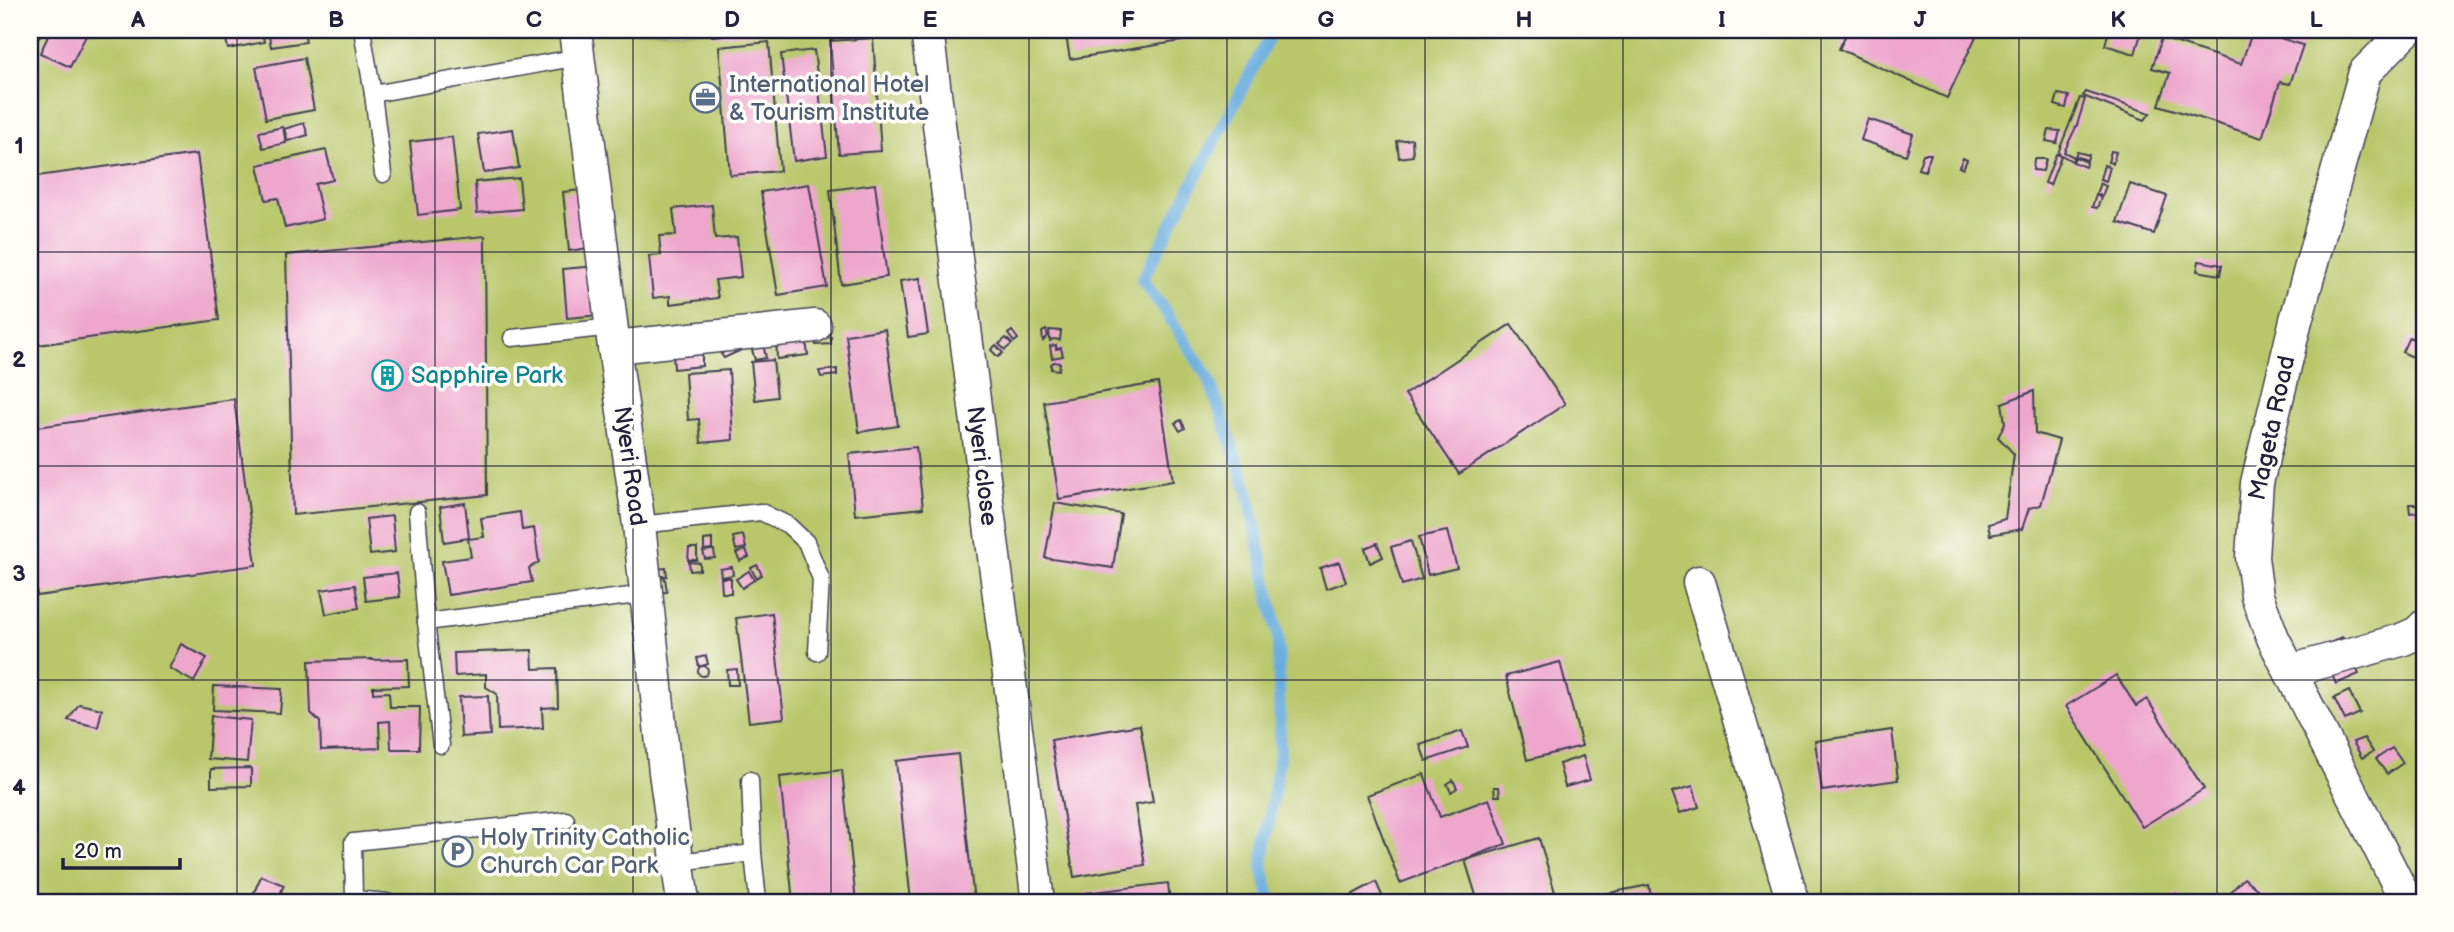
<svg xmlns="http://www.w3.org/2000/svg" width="2454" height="932" font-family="'Balsamiq Sans',sans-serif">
<rect width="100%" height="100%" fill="#fdfcf7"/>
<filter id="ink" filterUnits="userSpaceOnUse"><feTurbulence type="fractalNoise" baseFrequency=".0143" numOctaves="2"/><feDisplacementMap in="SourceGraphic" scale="14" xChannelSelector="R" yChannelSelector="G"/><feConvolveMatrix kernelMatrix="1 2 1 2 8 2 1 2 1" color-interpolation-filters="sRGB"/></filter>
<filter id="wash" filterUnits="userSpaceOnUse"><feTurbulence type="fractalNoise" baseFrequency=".00686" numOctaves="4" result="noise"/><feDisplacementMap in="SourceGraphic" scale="28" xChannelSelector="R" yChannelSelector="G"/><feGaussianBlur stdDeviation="1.57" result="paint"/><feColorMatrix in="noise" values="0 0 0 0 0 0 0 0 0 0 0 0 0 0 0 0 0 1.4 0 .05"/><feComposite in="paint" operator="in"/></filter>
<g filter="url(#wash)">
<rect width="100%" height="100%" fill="#f0ead2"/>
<rect fill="#b9c76a" stroke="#6e7452" stroke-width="2" x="30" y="30" width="2394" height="872"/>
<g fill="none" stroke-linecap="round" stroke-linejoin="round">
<path stroke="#69addf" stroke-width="12" d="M1271,902L1262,867L1280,751L1278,636L1247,489L1209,379L1166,312L1142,280L1273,30"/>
</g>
<g id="blocks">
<g fill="#eea6cd">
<path d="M30,30H43L30,54Z"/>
<path d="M51,30H89L70,67L40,53Z"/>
<path d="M224,30H262L264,42L228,49Z"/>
<path d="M268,30H304L306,42L271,47Z"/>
<path d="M711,30H763V32L712,36Z"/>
<path d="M1065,30H1224L1225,34L1070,59Z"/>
<path d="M1848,30H1979L1947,98L1839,49Z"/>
<path d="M2109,30H2142L2135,54L2105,45Z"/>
<path d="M2219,30H2242L2241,36Z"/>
<path d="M2253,30L2303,45L2290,84L2280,82L2262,138L2159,105L2170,73L2152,68L2162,38L2241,64Z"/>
<path d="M2277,30H2299L2297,37Z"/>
<path d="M873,38L881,151L839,154L830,41Z"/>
<path d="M769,42L780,171L730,175L719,47Z"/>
<path d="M814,50L827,156L794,161L781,54Z"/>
<path d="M304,58L314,110L266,119L256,67Z"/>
<path d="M2086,92L2150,113L2145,120L2083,96Z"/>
<path d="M2058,94L2069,96L2066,108L2055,105Z"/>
<path d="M2080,98L2085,99L2077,125L2064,152L2074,157L2072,161L2058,153Z"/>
<path d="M1868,119L1913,134L1906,155L1861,140Z"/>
<path d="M304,123L308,135L288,141L284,129Z"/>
<path d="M283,127L286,143L263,148L259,132Z"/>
<path d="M513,129L519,168L484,173L478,134Z"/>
<path d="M2049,130L2060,131L2057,143L2046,141Z"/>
<path d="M452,137L460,210L418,215L410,142Z"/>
<path d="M1412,139L1413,156L1399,158L1397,141Z"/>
<path d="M326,150L333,180L315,184L323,219L285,228L278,198L266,200L258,165Z"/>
<path d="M2111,151L2116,152L2113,163L2108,162Z"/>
<path d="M2077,152L2089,155L2087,160L2075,156Z"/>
<path d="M197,154L219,320L30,346V177Z"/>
<path d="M1923,154H1931L1925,171L1918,169Z"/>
<path d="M2056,154L2061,156L2050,185L2045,183Z"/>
<path d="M2075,157L2087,162L2085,167L2073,162Z"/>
<path d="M1963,158L1967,160L1963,169L1959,167Z"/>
<path d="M2034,159H2046L2043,171L2033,170Z"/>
<path d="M2104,165L2110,167L2106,181L2100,179Z"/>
<path d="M519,178L522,209L477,213L475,182Z"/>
<path d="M2100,183L2106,186L2102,196L2096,194Z"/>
<path d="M809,184L827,287L778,295L761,192Z"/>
<path d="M875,184L887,277L841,284L830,190Z"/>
<path d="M2130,184L2167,196L2154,234L2117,222Z"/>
<path d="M590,189L595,247L569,251L563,192Z"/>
<path d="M2096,195L2101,198L2097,208L2092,207Z"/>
<path d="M712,205L715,239L737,237L741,277L715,280L718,298L670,304V296L653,298L649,256L661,255L659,236L676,235L673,209Z"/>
<path d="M485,236L487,495L293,515L286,255Z"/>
<path d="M2199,261L2222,265L2220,275L2197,271Z"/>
<path d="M597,266L601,315L567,318L563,269Z"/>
<path d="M920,278L928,334L908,337L900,281Z"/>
<path d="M2424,312V336L2417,334Z"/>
<path d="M1511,324L1565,404L1459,474L1405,394Z"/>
<path d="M885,329L898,426L859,432L846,335Z"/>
<path d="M1046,330L1048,336L1043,341L1042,332Z"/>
<path d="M1049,330L1061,331L1060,340L1053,339L1050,341Z"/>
<path d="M1012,331L1018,339L1014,342L1008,334Z"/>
<path d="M805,334L808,355L777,359L776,337Z"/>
<path d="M831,337V344L816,345L815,338Z"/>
<path d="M2409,337L2424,344L2419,360L2402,352Z"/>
<path d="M1006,338L1012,344L1005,350L999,344Z"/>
<path d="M734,343L739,351L724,358L721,354L726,351L724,348Z"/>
<path d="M763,344L766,358L755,360L751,346Z"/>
<path d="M996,345L1003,353L998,357L991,350Z"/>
<path d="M1056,345V349L1061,348L1063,356L1052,358L1050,346Z"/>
<path d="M702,351V366L674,369L673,353Z"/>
<path d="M773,360L777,397L755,400L751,362Z"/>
<path d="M1054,362L1060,363L1059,370L1051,369V364Z"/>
<path d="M837,369V375L821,377L819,371Z"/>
<path d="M729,370L733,440L701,443L699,419L688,420L685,373Z"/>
<path d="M1158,383L1173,481L1059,499L1044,402Z"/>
<path d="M2424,389V415H2423L2419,390Z"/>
<path d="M2034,391L2035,433L2059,440L2041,505L2029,508L2022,529L1990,535L1988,524L2005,519L2014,454L1998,437L2005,423L2002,403Z"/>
<path d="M234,399L256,565L37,596L30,541V428Z"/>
<path d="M1181,420L1185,428L1180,431L1175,423Z"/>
<path d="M916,447L923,508L855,515L849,454Z"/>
<path d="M465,503L469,538L444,542L440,507Z"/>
<path d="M1055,503L1121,514L1113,568L1045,558Z"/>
<path d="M2409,504H2419V512L2410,513Z"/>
<path d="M520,512L522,530L534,528L539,562L529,568L532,582L448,595L442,561L471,557L468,539L484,537L481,518Z"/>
<path d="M392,516L395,552L370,555L366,519Z"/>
<path d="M1447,531L1457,568L1428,575L1419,537Z"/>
<path d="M743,535L746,548L736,550L733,537Z"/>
<path d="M712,539V549L704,550V540Z"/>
<path d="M1411,541L1422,579L1402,585L1391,547Z"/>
<path d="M1377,543L1383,557L1370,563L1365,548Z"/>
<path d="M689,548H697V560H688Z"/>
<path d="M711,550H714L715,558L705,559L703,551Z"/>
<path d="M746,550L749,557L740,561L736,553Z"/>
<path d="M689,562L700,563V570L690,571Z"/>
<path d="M1339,562L1346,582L1326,589L1320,568Z"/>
<path d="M757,565L762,575L756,578L751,568Z"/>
<path d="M732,567L733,575L721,577L720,569Z"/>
<path d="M666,568L667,576H654V569Z"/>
<path d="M749,571L754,580L742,588L736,579Z"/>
<path d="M397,573L400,597L366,601L363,577Z"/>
<path d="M665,578L667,592L657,593L656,579Z"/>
<path d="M721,578H731V593H722Z"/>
<path d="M355,585L359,608L326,614L321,590Z"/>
<path d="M772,613L784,718L749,722L736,618Z"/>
<path d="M2342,637L2359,674L2336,684L2320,648Z"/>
<path d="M181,644L207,658L194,682L169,668Z"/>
<path d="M532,650L533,669L557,668L558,707L542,708L543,728L498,730L497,694L486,687V674L455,676L454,653Z"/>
<path d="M706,656L708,664L699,667L697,658Z"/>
<path d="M372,659V660L408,659L409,686L373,687V693L389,692L390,707H420L419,749H391L390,721L379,722L380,748L321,750L320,722L311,713L309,661Z"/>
<path d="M1560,662L1582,746L1527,760L1506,676Z"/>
<circle cx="703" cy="671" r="5"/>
<path d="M737,669L738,685H728L727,670Z"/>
<path d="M2116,675L2136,706L2147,699L2204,789L2142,827L2066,706Z"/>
<path d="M214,686L282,689L280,713L213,710Z"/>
<path d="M2349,691L2360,713L2345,720L2334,698Z"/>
<path d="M488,696L490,735L461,737L459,697Z"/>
<path d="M79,704L102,709L98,727L68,720Z"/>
<path d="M211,716L251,720L247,762L208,759Z"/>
<path d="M1140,725L1153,802L1135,805L1145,865L1074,877L1051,740Z"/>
<path d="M1892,730L1898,780L1822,791L1815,741Z"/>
<path d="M1462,731L1468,747L1426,761L1420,745Z"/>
<path d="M2364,738L2373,752L2362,758L2353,742Z"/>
<path d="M2392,748L2403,763L2387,774L2376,759Z"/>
<path d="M958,754L974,902H911L896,761Z"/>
<path d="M1583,756L1590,780L1565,787L1559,764Z"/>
<path d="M251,768V786L211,787V769Z"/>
<path d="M842,770L856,902H793L780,777Z"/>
<path d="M1424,774L1440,817L1489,799L1506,844L1400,883L1367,795Z"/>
<path d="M1453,780L1457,788L1451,792L1447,784Z"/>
<path d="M1693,786L1699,807L1680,813L1672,792Z"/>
<path d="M1494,787H1499L1500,796H1495Z"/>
<path d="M1539,838L1557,899L1547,902H1478L1465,860Z"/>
<path d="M261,876L284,885L277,902H250Z"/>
<path d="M2244,878L2272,902H2221Z"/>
<path d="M1376,882L1384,900L1379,902H1357L1353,894Z"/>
<path d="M1168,883L1170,902H1086L1085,893Z"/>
<path d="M1649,885L1652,902H1591L1589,897Z"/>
<path d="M162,894L189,901V902H160Z"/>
<path d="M2176,894L2185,902H2169Z"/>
</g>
</g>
</g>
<g filter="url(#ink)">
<use href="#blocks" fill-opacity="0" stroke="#414052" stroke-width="2"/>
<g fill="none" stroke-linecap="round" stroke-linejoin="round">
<defs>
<g id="lane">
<path d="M362,30L373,94"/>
<path d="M383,174L373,94L579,57"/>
<path d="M512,338L612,327"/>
<path d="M417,512L426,622"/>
<path d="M639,525L761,512L788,525L806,542L821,579L817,652"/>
<path d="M441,745L426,622L645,594"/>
<path d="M753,853L758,902"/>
<path d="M678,862L753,853L750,780"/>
<path d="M387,902L354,899L353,842L566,820"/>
</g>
<g id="street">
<path d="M575,30L614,347L639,525L665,772L683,902"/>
<path d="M927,30L1038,902"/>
<path d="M2407,30L2365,72L2296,320L2257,483L2252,557L2257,596L2273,638L2407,902"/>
<path d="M614,347L815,326"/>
<path d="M1699,582L1793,902"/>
<path d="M2290,671L2401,640L2417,633L2424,626"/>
</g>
</defs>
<use href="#lane" stroke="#414052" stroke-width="19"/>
<use href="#street" stroke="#414052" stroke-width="35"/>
<use href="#lane" stroke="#fff" stroke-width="16"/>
<use href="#street" stroke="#fff" stroke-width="32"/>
</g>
</g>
<path fill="none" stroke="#22223b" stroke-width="2" stroke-opacity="0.55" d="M237,30V902M435,30V902M633,30V902M831,30V902M1029,30V902M1227,30V902M1425,30V902M1623,30V902M1821,30V902M2019,30V902M2217,30V902M30,252H2424M30,466H2424M30,680H2424"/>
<defs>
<symbol id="office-ring" viewBox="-11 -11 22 22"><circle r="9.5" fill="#fdfcf7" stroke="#5c6f8a" stroke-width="1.5"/><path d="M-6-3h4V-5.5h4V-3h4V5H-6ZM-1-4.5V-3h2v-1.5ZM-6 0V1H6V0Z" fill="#5c6f8a"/></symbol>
<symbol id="building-ring" viewBox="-11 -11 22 22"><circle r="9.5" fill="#fdfcf7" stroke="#0f9aa8" stroke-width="1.5"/><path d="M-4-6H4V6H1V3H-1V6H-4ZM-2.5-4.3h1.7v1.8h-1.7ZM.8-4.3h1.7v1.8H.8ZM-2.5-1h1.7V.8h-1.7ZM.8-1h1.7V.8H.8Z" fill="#0f9aa8"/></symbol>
<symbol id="parking-ring" viewBox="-11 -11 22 22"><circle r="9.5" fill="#fdfcf7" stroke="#5c6f8a" stroke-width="1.5"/><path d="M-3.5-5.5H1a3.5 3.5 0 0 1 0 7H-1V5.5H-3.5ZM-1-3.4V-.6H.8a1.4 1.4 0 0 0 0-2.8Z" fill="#5c6f8a"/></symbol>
</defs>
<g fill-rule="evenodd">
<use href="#office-ring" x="688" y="80" width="35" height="35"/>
<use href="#building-ring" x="370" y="358" width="35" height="35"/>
<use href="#parking-ring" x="440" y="834" width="35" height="35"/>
</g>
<g text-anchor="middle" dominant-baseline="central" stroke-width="7" stroke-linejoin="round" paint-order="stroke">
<g font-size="24" fill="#4e5e75" stroke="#fdfcf7" text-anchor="start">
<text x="729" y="84">International Hotel<tspan x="729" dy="28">&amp; Tourism Institute</tspan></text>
<text x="480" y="837">Holy Trinity Catholic<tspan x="480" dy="28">Church Car Park</tspan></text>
</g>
<g font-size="24" fill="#0d838f" stroke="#fdfcf7" text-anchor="start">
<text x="411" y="375">Sapphire Park</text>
</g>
<g font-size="24" fill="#22223b" stroke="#fdfcf7">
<text transform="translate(2272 428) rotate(-78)">Mageta Road</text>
<text transform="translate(630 466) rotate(82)">Nyeri Road</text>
<text transform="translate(982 466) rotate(83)">Nyeri close</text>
</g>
</g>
<rect width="2454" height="932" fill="none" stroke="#fdfcf7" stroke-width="77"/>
<path d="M63 858v10h117v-10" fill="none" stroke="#22223b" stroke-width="3.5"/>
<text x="74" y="858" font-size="21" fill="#22223b" stroke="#fdfcf7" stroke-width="5" paint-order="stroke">20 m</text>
<rect x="38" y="38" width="2378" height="856" fill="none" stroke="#22223b" stroke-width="2.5"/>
<g font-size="23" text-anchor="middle" font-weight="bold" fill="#22223b">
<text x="138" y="27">A</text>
<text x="336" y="27">B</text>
<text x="534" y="27">C</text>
<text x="732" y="27">D</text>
<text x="930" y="27">E</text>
<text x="1128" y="27">F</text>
<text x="1326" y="27">G</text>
<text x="1524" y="27">H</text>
<text x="1722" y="27">I</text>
<text x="1920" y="27">J</text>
<text x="2118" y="27">K</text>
<text x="2316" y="27">L</text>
<text x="19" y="153">1</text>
<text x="19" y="367">2</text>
<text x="19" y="581">3</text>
<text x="19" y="795">4</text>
</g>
</svg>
